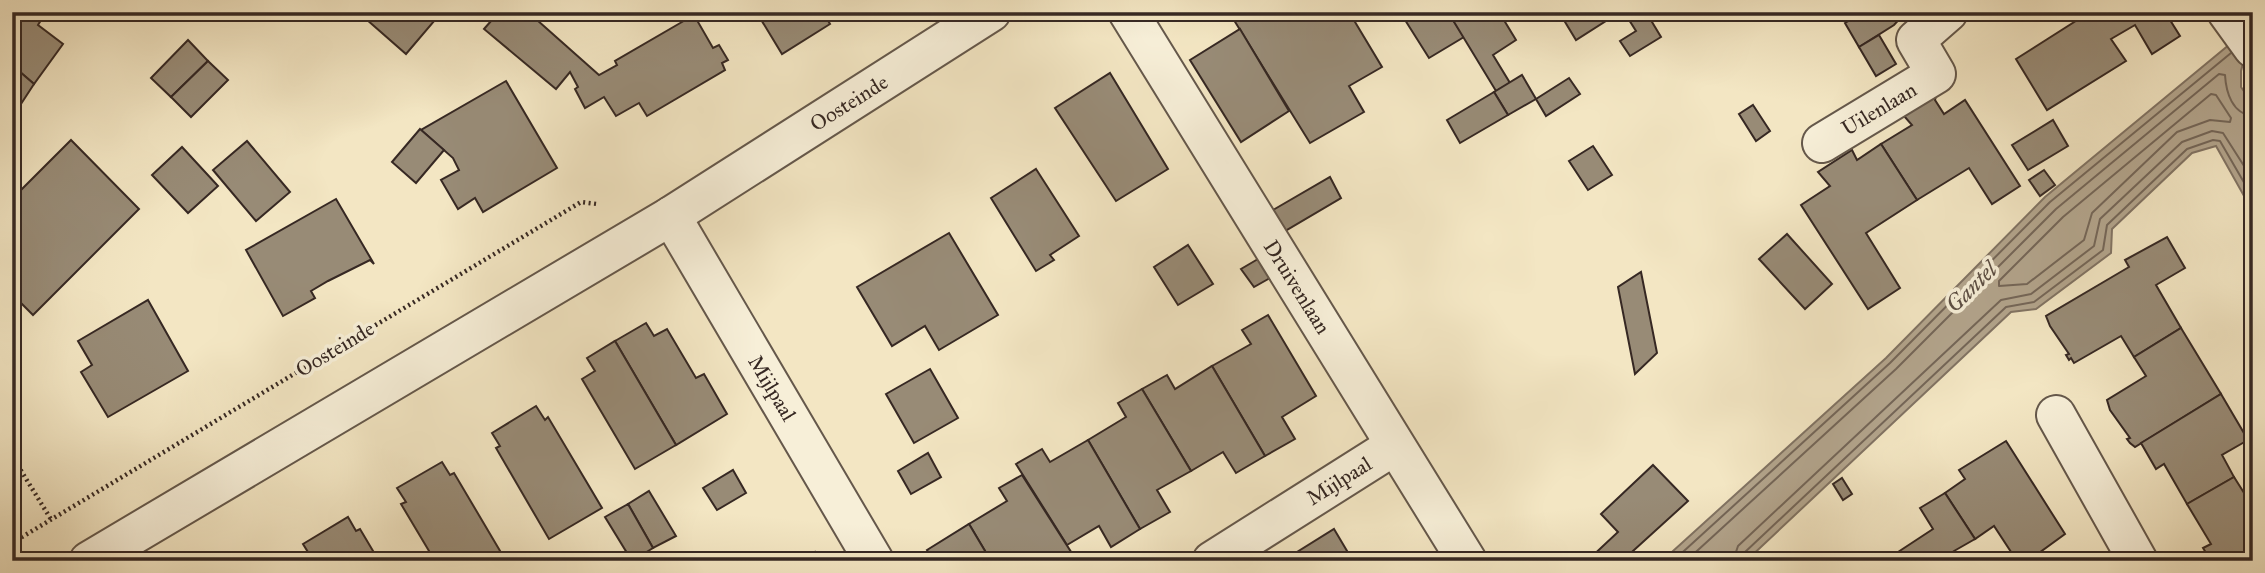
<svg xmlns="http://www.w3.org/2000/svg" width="2265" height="573" font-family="'IM FELL Great Primer',serif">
<rect width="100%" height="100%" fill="#f3e6c3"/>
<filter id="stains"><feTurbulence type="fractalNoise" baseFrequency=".00286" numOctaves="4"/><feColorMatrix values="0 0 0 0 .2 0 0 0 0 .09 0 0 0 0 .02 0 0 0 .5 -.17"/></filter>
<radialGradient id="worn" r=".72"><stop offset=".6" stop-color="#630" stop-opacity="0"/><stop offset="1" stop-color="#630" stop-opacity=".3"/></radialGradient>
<path fill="#b3a58d" stroke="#817363" stroke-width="2" d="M2253,25L2241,71V87L2253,104V212L2216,146L2192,153L2112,229L2111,253L2036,309L2011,312L1746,561H1662L1886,358L2045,197Z"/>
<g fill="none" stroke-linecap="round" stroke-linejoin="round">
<g stroke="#746658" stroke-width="2">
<path d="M2211,94L2216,95L2231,118L2230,122L2210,120L2177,132L2092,213L2084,240L2027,284L1999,286V281L2063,217Z"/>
<path d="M1673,561L1890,363L2050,202L2231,53"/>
<path d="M1686,561L1896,369L2056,209L2219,74L2225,75C2226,92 2232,114 2253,116"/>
<path d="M1733,561L1738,546L2001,300L2031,294L2094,246L2100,219L2182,142L2212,131L2223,133L2253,180"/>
<path d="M1742,561L1744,553L2006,307L2034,302L2103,250L2107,225L2187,149L2213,140L2220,141L2253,198"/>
</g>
</g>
<g fill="#988b76" stroke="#362823" stroke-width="2">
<path d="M12,12H46L38,25L63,44L34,84L12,65V24L16,18Z"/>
<path d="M358,12H441V13L406,54Z"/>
<path d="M499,12H528L599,75L617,65L615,61L694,15L713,48L719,45L728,60L722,63L725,70L647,116L639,103L616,116L604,97L585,108L575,89L578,87L570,72L556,89L484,29Z"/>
<path d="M823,12L830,24L782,54L757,13Z"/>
<path d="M1229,12H1349L1382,67L1349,86L1364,112L1310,143Z"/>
<path d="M1400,12H1448L1464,37L1429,58Z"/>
<path d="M1448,12H1499L1516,40L1493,55L1510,83L1496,91Z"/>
<path d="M1559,12H1620L1576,40Z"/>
<path d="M1624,12H1646L1661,37L1630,56L1620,41L1636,31Z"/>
<path d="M1864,12H1906L1894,25L1859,47L1845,23Z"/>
<path d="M2090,12H2130L2134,17L2142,12H2165L2180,36L2152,54L2135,25L2111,39L2126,61L2047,110L2016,59Z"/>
<path d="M1240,29L1289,111L1241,142L1190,60Z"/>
<path d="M1879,35L1896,64L1876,76L1859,47Z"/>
<path d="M188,40L208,61L171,97L151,78Z"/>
<path d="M208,61L228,80L191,117L171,97Z"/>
<path d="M12,65L34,84L19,107L12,110Z"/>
<path d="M1110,73L1168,169L1116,201L1055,108Z"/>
<path d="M1522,75L1536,99L1508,115L1494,92Z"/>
<path d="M1569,78L1580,94L1546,116L1536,99Z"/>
<path d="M506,81L557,168L483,212L475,198L458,209L441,180L459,170L453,158L421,130Z"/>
<path d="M1494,92L1508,115L1460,143L1447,120Z"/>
<path d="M1936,96L1935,100L1944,114L1965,100L2020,186L1992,204L1969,168L1917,200L1881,144L1912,125L1904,116Z"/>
<path d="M1753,105L1770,131L1756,141L1739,114Z"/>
<path d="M2053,120L2068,146L2028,170L2012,145Z"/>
<path d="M420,129L444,150L416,183L392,162Z"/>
<path d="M71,140L139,209L33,315L12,294V199Z"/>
<path d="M247,141L290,192L256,221L213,170Z"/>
<path d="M1881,144L1917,200L1866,233L1900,288L1868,309L1801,205L1830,186L1818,172L1852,150L1857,160Z"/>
<path d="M1593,146L1612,175L1588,190L1569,161Z"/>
<path d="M182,147L218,186L188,213L152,175Z"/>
<path d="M1036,169L1079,236L1050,255L1054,260L1036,271L991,198Z"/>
<path d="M2044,170L2055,185L2040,196L2029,180Z"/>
<path d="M1330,177L1341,198L1285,231L1273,210Z"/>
<path d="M336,199L374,264L370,260L328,281L311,291L315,298L283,316L246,250Z"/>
<path d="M949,233L998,315L939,350L925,326L892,346L857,287Z"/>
<path d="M1787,234L1832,284L1805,309L1759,259Z"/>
<path d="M2167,237L2185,268L2156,285L2181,328L2134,357L2121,336L2074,363L2071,358L2069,360L2066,355L2069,354L2050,326L2046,316L2129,267L2125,260Z"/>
<path d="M1188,245L1213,284L1178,305L1154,267Z"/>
<path d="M1258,259L1270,278L1254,287L1241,269Z"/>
<path d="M1641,272L1657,353L1635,374L1618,287Z"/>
<path d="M148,300L188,371L108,417L81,372L92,365L78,341Z"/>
<path d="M1268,315L1316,396L1282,417L1295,439L1265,456L1212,366L1251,344L1242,330Z"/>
<path d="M646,323L654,336L667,329L696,378L704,374L727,414L676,445L615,341Z"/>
<path d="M2181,328L2221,394L2135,447L2130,443L2127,439L2130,438L2110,410L2107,400L2146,376L2134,357Z"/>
<path d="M615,341L676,445L635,469L582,379L595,371L587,358Z"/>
<path d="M1212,366L1265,456L1236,473L1223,452L1191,471L1142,389L1167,375L1175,389Z"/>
<path d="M930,369L958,418L914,443L886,394Z"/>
<path d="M1142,389L1191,471L1157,490L1170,512L1140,529L1088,440L1126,417L1118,403Z"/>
<path d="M2221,394L2248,440L2222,455L2234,477L2187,504L2164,464L2156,469L2141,443Z"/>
<path d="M536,406L545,420L548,417L602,508L549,539L496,448L500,446L492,433Z"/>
<path d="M1088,440L1140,529L1111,547L1099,526L1067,545L1016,464L1042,449L1050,462Z"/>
<path d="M2006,441L2065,534L2028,561H2017L1994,526L1975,539L1945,493L1965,479L1959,470Z"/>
<path d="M928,453L941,477L911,494L898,471Z"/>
<path d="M442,462L450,475L454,473L506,561H435L401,504L406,502L397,488Z"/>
<path d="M1653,465L1688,501L1622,561H1587L1618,532L1601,514Z"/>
<path d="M733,470L746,493L717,510L703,488Z"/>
<path d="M1022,475L1073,555L1062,561H991L969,524L1007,501L999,488Z"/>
<path d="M2234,477L2246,496L2253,493V555L2244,561H2211L2203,548L2211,544L2187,504Z"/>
<path d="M1842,478L1852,494L1843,500L1833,484Z"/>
<path d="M649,491L676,536L653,548L628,504Z"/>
<path d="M1945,493L1975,539L1954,551L1960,561H1899L1895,554L1933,529L1920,508Z"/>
<path d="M628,504L653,548L632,561L605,517Z"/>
<path d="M348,517L356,531L360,529L379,561H308L311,557L303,544Z"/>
<path d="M969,524L991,561H934L927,550Z"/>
<path d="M1334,529L1353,561H1292L1289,557Z"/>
<path d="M815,552L820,561H800Z"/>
<path d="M1895,554L1899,561H1884Z"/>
</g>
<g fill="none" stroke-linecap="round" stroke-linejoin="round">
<defs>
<g id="minor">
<path d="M1128,12L1467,561"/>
<path d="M2227,12L2253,48"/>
<path d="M1822,143L1936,74L1916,40L1948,12"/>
<path d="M671,216L874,561"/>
<path d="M2056,415L2138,561"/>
<path d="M1212,561L1394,446"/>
</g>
<path id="tertiary" d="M89,561L671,216L991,12"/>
</defs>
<use href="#minor" stroke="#65584b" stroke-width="42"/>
<use href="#tertiary" stroke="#65584b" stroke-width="42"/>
<g stroke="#362823" stroke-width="4.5" stroke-dasharray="2 3.5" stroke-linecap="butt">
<path d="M12,456L52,521"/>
<path d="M12,543L581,202L597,204"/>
</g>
<use href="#minor" stroke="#f7efd8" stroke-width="38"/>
<use href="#tertiary" stroke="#f7efd8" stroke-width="38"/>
</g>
<g text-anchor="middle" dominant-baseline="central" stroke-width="7" stroke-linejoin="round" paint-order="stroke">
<g font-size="21" fill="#362823" stroke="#f7efd8">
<text transform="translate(849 103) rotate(-32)">Oosteinde</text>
<text transform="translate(1879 109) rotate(-31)">Uilenlaan</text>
<text transform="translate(1297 287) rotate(58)">Druivenlaan</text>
<text transform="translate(335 349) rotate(-31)">Oosteinde</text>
<text transform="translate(772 388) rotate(59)">Mijlpaal</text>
<text transform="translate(1339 481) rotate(-32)">Mijlpaal</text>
</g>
<g font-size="23" font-style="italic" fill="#5c4e43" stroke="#f7efd8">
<text transform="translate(1971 287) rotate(-44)">Gantel</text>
</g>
</g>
<rect width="2265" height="573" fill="none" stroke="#f3e6c3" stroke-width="42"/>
<rect x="14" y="14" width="2237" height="545" fill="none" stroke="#362823" stroke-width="3.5"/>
<rect x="21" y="21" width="2223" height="531" fill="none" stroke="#362823" stroke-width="2"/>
<rect width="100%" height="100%" filter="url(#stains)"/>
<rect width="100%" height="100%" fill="url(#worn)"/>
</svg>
